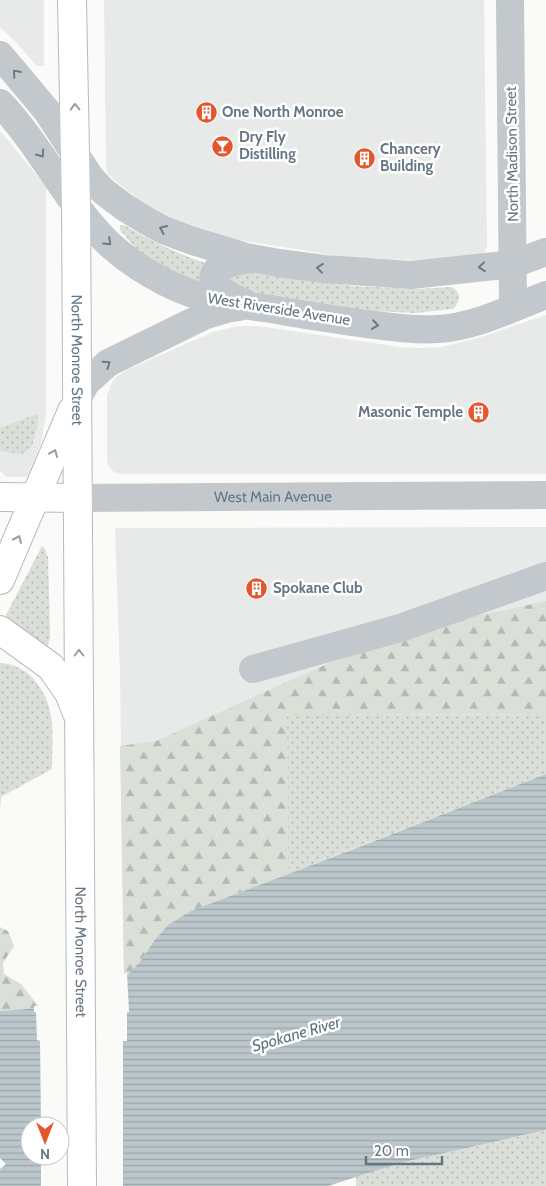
<svg xmlns="http://www.w3.org/2000/svg" width="546" height="1186" font-family="Cabin,sans-serif">
<defs>
<pattern id="grass-dots" width="8" height="8" patternUnits="userSpaceOnUse" patternTransform="scale(1.25)"><rect width="8" height="8" fill="#dadfd7"/><path d="M2 2h.1M6 6h.1" fill="none" stroke="#b4b9b4" stroke-width="1.8" stroke-linecap="round"/></pattern>
<pattern id="forest-firs" width="22" height="20" patternUnits="userSpaceOnUse" patternTransform="scale(1.25)"><rect width="22" height="20" fill="#dadfd7"/><path d="M5 1l3.5 6h-7zM16 11l3.5 6h-7z" fill="#b4b9b4"/></pattern>
<pattern id="water-rules" width="6" height="5" patternUnits="userSpaceOnUse" patternTransform="scale(1.25)"><rect width="6" height="5" fill="#bbc7cb"/><path d="M0 2.5h6" fill="none" stroke="#9ca6aa"/></pattern>
</defs>
<rect width="100%" height="100%" fill="#fafaf8"/>
<g fill="#e8e9e9">
<path d="M0,0H44V63L43,66H37L16,42L0,27Z"/>
<path d="M104,0H484L487,245L485,252L478,256L413,260L344,257L221,237L196,231L149,208L113,179L108,174L106,168Z"/>
<path d="M0,131L44,184L46,188V416L41,443L29,474L25,477H6L0,471Z"/>
<path d="M546,315V474H121L114,472L109,467L107,461V396L110,386L117,376L131,368L213,332L237,326H259L400,347L421,348L441,347L478,338Z"/>
<path d="M546,527V714L287,715L288,874L191,911L124,978L120,672L115,528Z"/>
</g>
<g fill="url(#grass-dots)">
<path d="M120,225H124C152,242 180,255 211,265L208,290L142,255L120,230Z"/>
<path d="M236,269L354,286L414,289L452,287C462,293 460,301 453,309L415,313L353,310L234,291L227,286L230,272Z"/>
<path d="M37,414L38,424L32,446L22,454L0,451V428Z"/>
<path d="M42,546L44,547L48,557L50,636L48,646L8,620L6,615Z"/>
<path d="M0,663C31,664 49,694 52,722C53,738 52,754 52,769L1,797L0,809Z"/>
<path d="M546,714V774L288,874L287,715Z"/>
<path d="M546,1130V1186H356V1177L400,1163Z"/>
</g>
<g fill="url(#forest-firs)">
<path d="M546,601V714L287,715L288,874L191,911L168,925L154,941L140,962L124,978L120,746L156,741L327,664L383,644L462,619Z"/>
<path d="M0,927L8,931L14,946L3,963L4,974L21,984L40,1008L0,1011Z"/>
</g>
<path fill="url(#water-rules)" fill-rule="evenodd" d="M546,774V1130L400,1163L328,1186H0V1169L6,1164L0,1158V1011L68,1006L108,989L124,978L140,962L154,941L168,925L191,911L359,847ZM30,1126H60V1156H30Z"/>
<path fill="#fafaf8" d="M127,972L129,1012H127V1041H123V1186H41V1156H60V1126H41L40,1041L37,1040L36,1012H34V1006L67,1004L107,987Z"/>
<g fill="none" stroke-linecap="round" stroke-linejoin="round">
<defs>
<g id="major">
<path id="s2" d="M72,0L76,205L82,1186"/>
<path d="M0,497L77,498"/>
<path d="M0,580L72,411"/>
<path d="M0,630L51,667L69,693L77,713"/>
</g>
</defs>
<use href="#major" stroke="#b5babe" stroke-width="30"/>
<g stroke="#c3c8cc" stroke-width="28">
<path d="M510,0L513,307"/>
<path d="M0,55L47,111L90,177L103,191L124,207L145,220L163,230L193,241L246,257L279,263L324,269L411,275L513,264L546,252"/>
<path d="M0,103C41,146 66,202 108,243C133,266 167,286 199,296C224,304 251,306 277,310C304,315 332,319 359,323C385,326 412,331 438,329C475,327 512,308 546,295"/>
<path d="M243,302C198,284 207,263 252,259"/>
<path d="M76,401L86,383L108,363L206,315L226,309L239,307"/>
<path id="s1" d="M77,498L546,495"/>
<path d="M253,669L400,628L546,576"/>
</g>
<use href="#major" stroke="#fff" stroke-width="28"/>
</g>
<defs><path id="oneway-chevron" d="M-2-3.5L2.5 0L-2 3.5" fill="none" stroke-width="1.6" stroke-linecap="round" stroke-linejoin="round" transform="scale(1.25)"/></defs>
<g stroke="#6a7a87">
<use href="#oneway-chevron" transform="translate(16 73) rotate(-131)"/>
<use href="#oneway-chevron" transform="translate(41 154) rotate(55)"/>
<use href="#oneway-chevron" transform="translate(163 229) rotate(-156)"/>
<use href="#oneway-chevron" transform="translate(108 242) rotate(43)"/>
<use href="#oneway-chevron" transform="translate(482 267) rotate(174)"/>
<use href="#oneway-chevron" transform="translate(320 268) rotate(-173)"/>
<use href="#oneway-chevron" transform="translate(375 325) rotate(8)"/>
<use href="#oneway-chevron" transform="translate(107 364) rotate(-34)"/>
</g>
<g stroke="#939fa8">
<use href="#oneway-chevron" transform="translate(75 107) rotate(-91)"/>
<use href="#oneway-chevron" transform="translate(54 453) rotate(-67)"/>
<use href="#oneway-chevron" transform="translate(18 539) rotate(-66)"/>
<use href="#oneway-chevron" transform="translate(79 653) rotate(-90)"/>
</g>
<defs>
<symbol id="building-disc" viewBox="-11 -11 22 22"><circle r="9.5" fill="#e4572e" stroke="#fff"/><path d="M-4-6H4V6H1V3H-1V6H-4ZM-2.5-4.3h1.7v1.8h-1.7ZM.8-4.3h1.7v1.8H.8ZM-2.5-1h1.7V.8h-1.7ZM.8-1h1.7V.8H.8Z" fill="#fff"/></symbol>
<symbol id="bar-disc" viewBox="-11 -11 22 22"><circle r="9.5" fill="#e4572e" stroke="#fff"/><path d="M-6-5H6L.8 .8V4.5H3.5V6h-7V4.5H-.8V.8Z" fill="#fff"/></symbol>
</defs>
<g fill-rule="evenodd">
<use href="#building-disc" x="194" y="100" width="25" height="25"/>
<use href="#bar-disc" x="210" y="134" width="25" height="25"/>
<use href="#building-disc" x="352" y="146" width="25" height="25"/>
<use href="#building-disc" x="466" y="400" width="25" height="25"/>
<use href="#building-disc" x="244" y="576" width="25" height="25"/>
</g>
<g text-anchor="middle" dominant-baseline="central" stroke-width="5" stroke-linejoin="round" paint-order="stroke">
<g font-size="15" font-weight="bold" fill="#657683" stroke="#fff" text-anchor="start">
<text x="222" y="112">One North Monroe</text>
<text x="239" y="137">Dry Fly<tspan x="239" dy="17">Distilling</tspan></text>
<text x="380" y="149">Chancery<tspan x="380" dy="17">Building</tspan></text>
<text x="463" y="412" text-anchor="end">Masonic Temple</text>
<text x="273" y="588">Spokane Club</text>
</g>
<g font-size="15" fill="#657683" stroke="#fff">
<text transform="translate(512 154) rotate(-91)">North Madison Street</text>
<text transform="translate(279 309) rotate(9)">West Riverside Avenue</text>
<text stroke="none"><textPath href="#s2" startOffset="360">North Monroe Street</textPath></text>
<text stroke="none"><textPath href="#s1" startOffset="196">West Main Avenue</textPath></text>
<text stroke="none"><textPath href="#s2" startOffset="952">North Monroe Street</textPath></text>
</g>
<g font-size="16" font-style="italic" fill="#60757c" stroke="#fff">
<text transform="translate(296 1034) rotate(-16)">Spokane River</text>
</g>
</g>
<g transform="translate(45 1141) rotate(180)"><circle r="24" fill="#ffffff" stroke="#c1c8cd"/>
<path d="M0-4L9 19L0 12L-9 19Z" fill="#e4572e"/>
<text y="-8" font-size="14" font-weight="bold" text-anchor="middle" fill="#657683">N</text>
</g>
<path d="M366 1156v8h76v-8" fill="none" stroke="#657683" stroke-width="2.5"/>
<text x="374" y="1156" font-size="15" fill="#657683" stroke="#ffffff" stroke-width="4" paint-order="stroke">20 m</text>
</svg>
